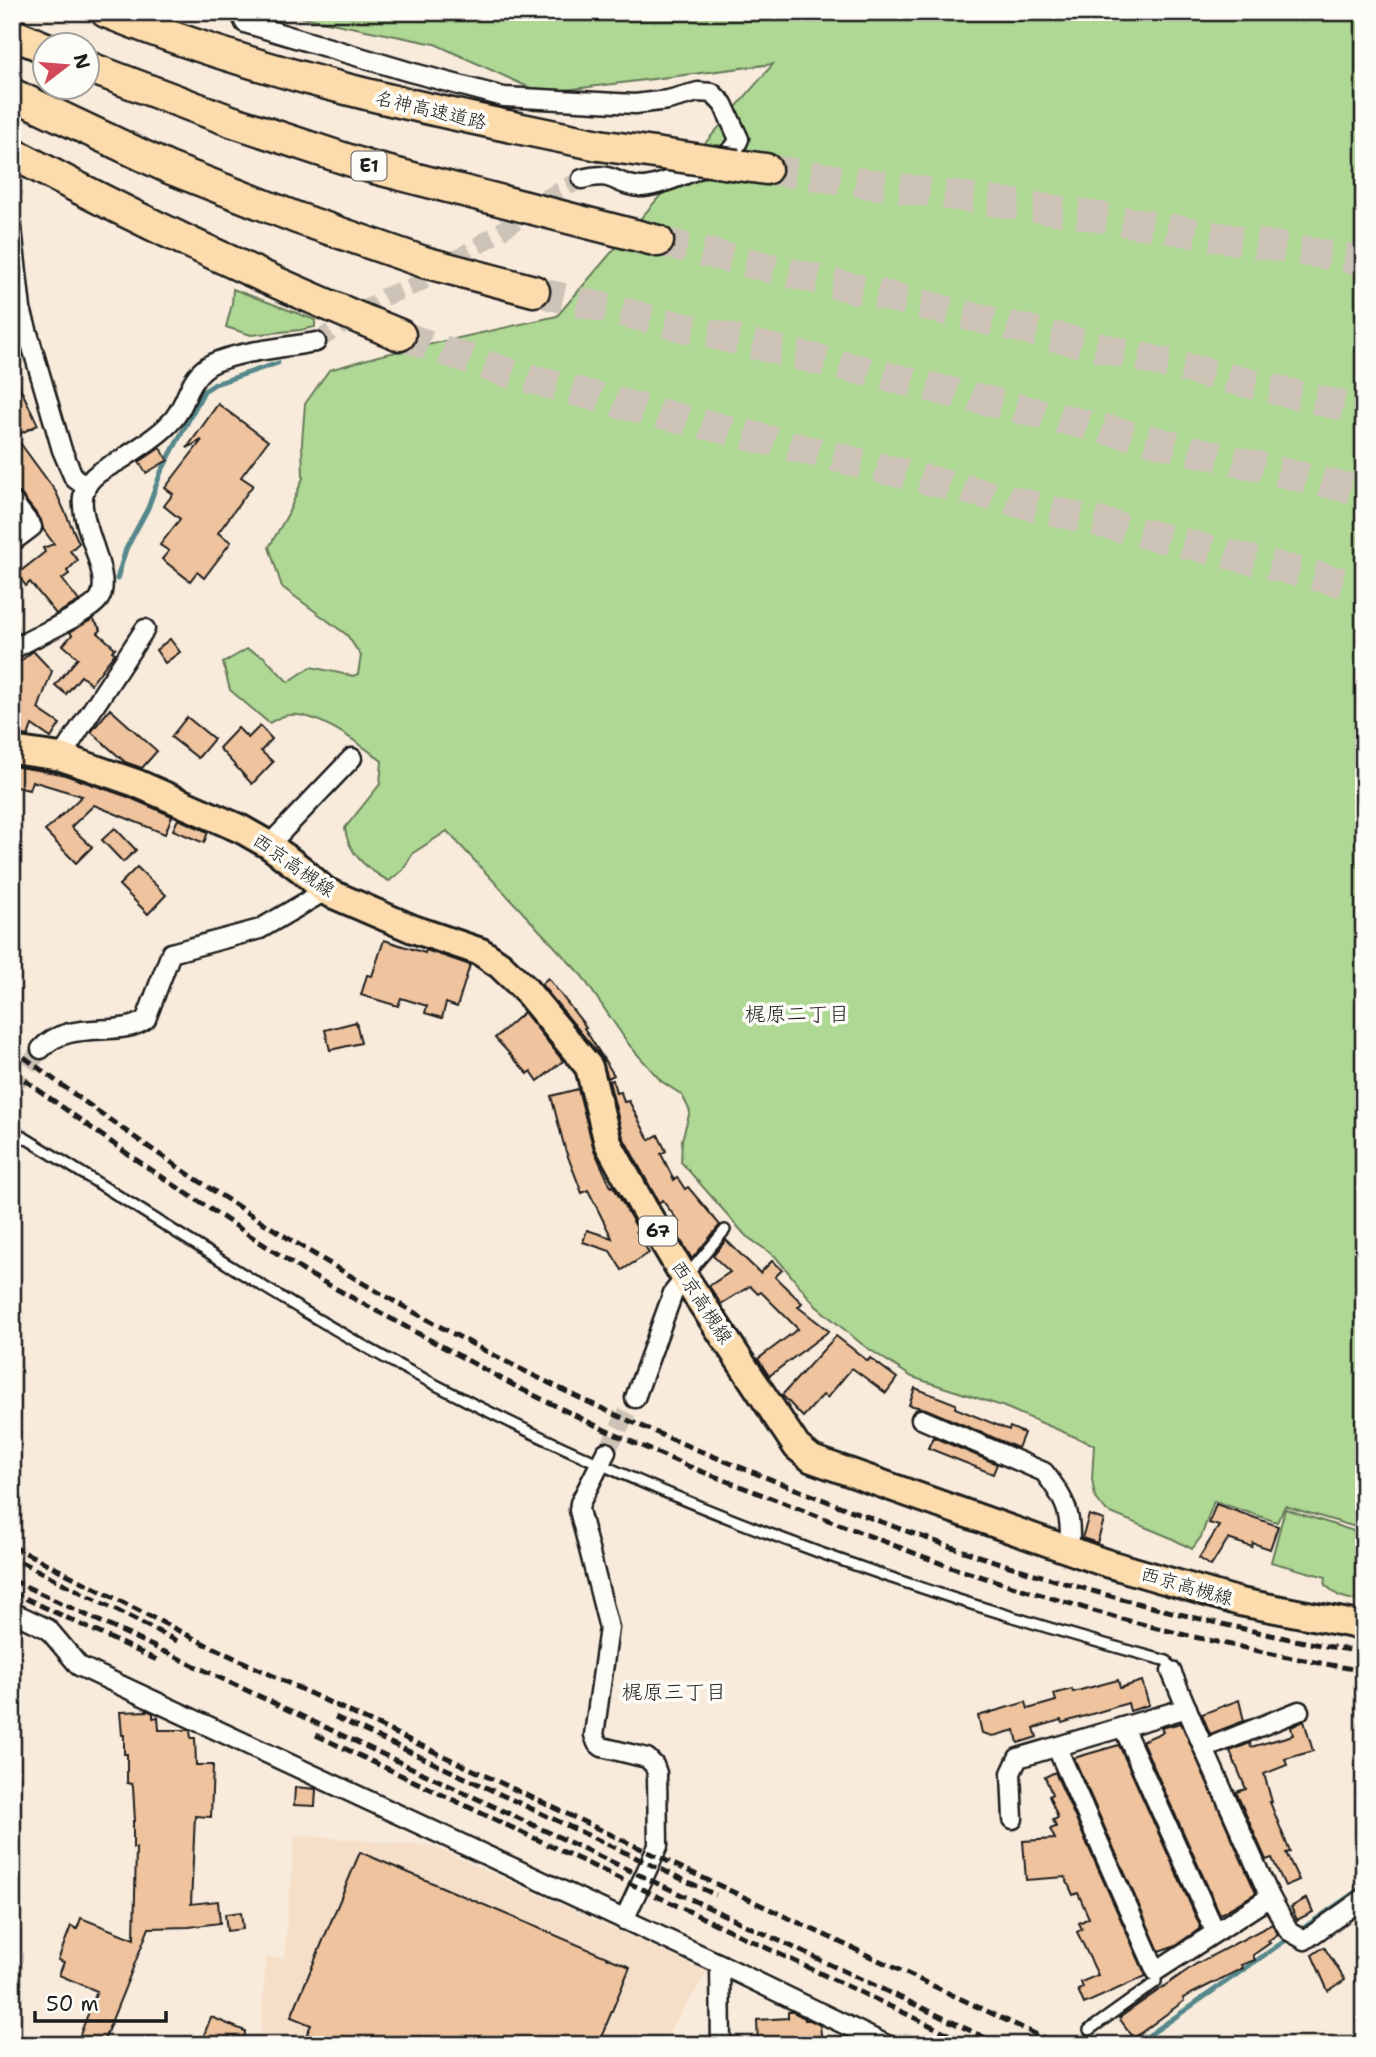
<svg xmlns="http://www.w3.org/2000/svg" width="1376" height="2057" font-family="'Shantell Sans','Klee One',sans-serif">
<rect width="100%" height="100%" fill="#f8ebdc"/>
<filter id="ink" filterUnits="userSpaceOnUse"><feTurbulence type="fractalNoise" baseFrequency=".0143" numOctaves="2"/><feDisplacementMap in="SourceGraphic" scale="14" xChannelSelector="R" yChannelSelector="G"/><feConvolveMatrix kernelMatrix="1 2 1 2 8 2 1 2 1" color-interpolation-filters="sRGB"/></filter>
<g filter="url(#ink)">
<path fill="#f5dfc9" d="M295,1835L433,1846L708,1972L660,2045H260L266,1957L284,1958Z"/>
<g fill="#afd895" stroke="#667a58" stroke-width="2">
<path d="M277,12H1364V1515L1359,1528L1285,1506L1277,1522L1214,1501L1201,1537L1192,1549L1169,1537L1106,1511L1095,1497L1092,1479L1094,1445L1002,1406L912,1377L863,1345L816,1306L775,1256L746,1236L681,1162L682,1140L690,1111L682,1095L661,1081L630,1046L582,976L447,831L413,853L403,870L389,881C367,869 348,854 345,828L380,784L382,761C361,745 317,711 289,715C283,715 275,720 269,723L230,690L223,663L247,649L263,656L288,682L311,667L353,676L358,674L361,656L347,635L282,587L269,547L288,514L303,478L302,442L305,404L329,370L378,356L557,316L773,64L541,93L435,44Z"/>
<path d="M233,289L315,320V327L300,330L251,335L226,327L232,304Z"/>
<path d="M1285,1509L1360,1533L1364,1523V1603L1339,1596L1325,1585L1326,1577L1271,1562Z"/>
</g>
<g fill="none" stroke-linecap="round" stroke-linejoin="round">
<g stroke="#57888b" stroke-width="5">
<path d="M117,579L126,549L148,508L161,472L204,391L215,384L278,363"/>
<path d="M1135,2045L1364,1886"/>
</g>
</g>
<g fill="#eec39e" stroke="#1c1c1c" stroke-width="2">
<path d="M12,371L38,425L15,436L56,492L79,543L70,551L78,560L67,571L69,574L62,579L79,601L56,614L30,582L26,586L17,574L45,552L43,548L54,544L43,529L41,520L21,494L12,490Z"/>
<path d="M218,404L268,441L241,477L253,485L218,533L231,542L204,578L197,572L190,581L162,559L169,551L160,545L180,519L164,506L173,494L165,488L202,440L187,448Z"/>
<path d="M160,448L168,460L146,473L139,462Z"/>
<path d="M93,619L101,630L98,633L115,648L112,651L115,653L91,684L81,676L66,694L55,685L78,658L63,645L72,635L70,632Z"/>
<path d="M170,639L180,652L165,663L156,650Z"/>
<path d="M33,651L52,671L38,709L60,724L51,738L32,725L28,736L12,733V668Z"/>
<path d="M110,709L157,751L142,768L125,762L91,732Z"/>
<path d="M187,717L214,739L198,758L171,737Z"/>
<path d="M260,726L272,739L261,751L273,762L252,784L219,748L238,728L248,738Z"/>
<path d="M12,766L62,774L128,797L172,816L165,834L94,805L71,827L92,847L76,863L45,831L82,796L32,781L29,790L12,786Z"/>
<path d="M178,819L208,832L204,843L173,830Z"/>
<path d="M115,828L136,850L123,862L102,840Z"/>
<path d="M137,867L166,895L148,914L119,885Z"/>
<path d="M384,940L425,953L426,950L470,965L457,1007L446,1003L442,1018L425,1013L427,1006L401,998L398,1006L361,995L367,975L372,976Z"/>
<path d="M548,978L586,1027L584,1028L614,1075L608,1078L601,1057L541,984Z"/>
<path d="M524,1012L563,1061L538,1081L531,1071L528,1074L495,1038Z"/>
<path d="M356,1022L361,1043L330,1050L325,1030Z"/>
<path d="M613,1080L616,1093L621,1092L624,1102L629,1101L649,1140L658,1135L666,1151L661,1154L674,1180L677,1177L685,1189L688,1187L720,1225L692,1259L673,1227L679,1222L662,1200L659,1203L623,1137L609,1081Z"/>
<path d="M578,1089L594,1150L611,1187L613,1186L638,1230L636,1231L649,1253L622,1270L610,1251L583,1242L587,1230L612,1238L588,1190L582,1193L565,1149L551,1096Z"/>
<path d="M726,1240L760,1273L772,1261L782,1270L775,1277L802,1303L798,1307L829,1331L769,1376L758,1359L798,1329L761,1292L758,1294L750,1286L721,1304L709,1286L730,1272L713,1256Z"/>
<path d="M836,1336L868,1361L870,1358L897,1378L886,1393L852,1368L827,1398L823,1395L803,1417L782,1395Z"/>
<path d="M915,1388L956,1404L955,1408L1009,1430L1010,1427L1024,1433L1018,1448L926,1409L909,1405Z"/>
<path d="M933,1437L997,1464L993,1474L928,1448Z"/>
<path d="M1216,1504L1278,1526L1270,1549L1253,1543L1252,1547L1228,1539L1211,1566L1199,1558L1219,1526L1209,1523Z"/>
<path d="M1089,1515L1104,1520L1097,1543L1082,1538Z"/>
<path d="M1118,1680L1120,1688L1142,1681L1149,1705L1130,1711L1128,1703L1062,1723L1061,1720L1034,1728L1037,1737L1018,1743L1015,1730L993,1736L982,1733L978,1716L1026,1702L1028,1709L1056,1701L1054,1694L1072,1689L1073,1692Z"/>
<path d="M1239,1700L1244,1721L1210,1734L1202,1714Z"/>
<path d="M149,1711L153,1713V1718L158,1717L159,1730H190L191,1738H195L196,1765H213L211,1817L195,1816L191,1904L218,1901L220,1923L189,1927L149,1928L102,2045H76L97,1991L59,1975L64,1962L58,1960L71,1926L77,1929L81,1918L134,1939L136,1848H133V1821H135L133,1787L132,1784L127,1783V1754H124V1735H122L120,1712Z"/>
<path d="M1304,1721L1313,1751L1285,1759L1287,1765L1264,1774L1272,1802H1270L1290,1852L1286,1853L1299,1880L1285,1886L1272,1858L1266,1860L1236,1792L1246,1789L1230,1751L1250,1743L1251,1747L1293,1735L1291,1727Z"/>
<path d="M1181,1723L1256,1893L1220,1914L1142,1741L1163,1732L1161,1728Z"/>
<path d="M1119,1745L1201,1928L1176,1945L1159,1951L1074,1758Z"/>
<path d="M1055,1772L1146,1976L1084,2004L1078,1990L1083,1988L1081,1982L1098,1975L1077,1932L1082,1929L1079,1923L1089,1918L1078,1893L1073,1895L1065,1877L1026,1880L1023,1841L1055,1839L1050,1829L1056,1827L1053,1820L1058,1818L1049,1796L1052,1794L1045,1777Z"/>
<path d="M295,1787L316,1789L315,1806L294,1805Z"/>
<path d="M360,1852L630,1967L598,2045H302L311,2025L291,2017Z"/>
<path d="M1307,1898L1313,1912L1297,1920L1291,1907Z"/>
<path d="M241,1912L243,1929L227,1931L225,1914Z"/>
<path d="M1272,1924L1278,1934L1268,1941L1270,1943L1253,1955L1255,1960L1241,1965L1243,1968L1183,1998L1184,2001L1134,2038L1119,2018L1196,1964Z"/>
<path d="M1324,1947L1345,1980L1328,1991L1312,1955Z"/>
<path d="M788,2012H793L805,2018V2020H810L820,2025L822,2045H758L757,2020L788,2018Z"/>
<path d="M211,2017L245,2031L244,2045H200Z"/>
</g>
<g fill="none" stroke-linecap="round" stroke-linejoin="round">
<g stroke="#ccc2b6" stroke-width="18" stroke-dasharray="18 9" stroke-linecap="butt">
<path d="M316,342L384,297L418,284L515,222L539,202L582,179"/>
<path d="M12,1088L41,1049"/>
<path d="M606,1452L635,1398"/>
</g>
<g stroke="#ccc2b6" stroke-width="30" stroke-dasharray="30 15" stroke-linecap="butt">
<path d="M766,169L1069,212L1364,261"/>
<path d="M658,241L1364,411"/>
<path d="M534,291L1364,492"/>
<path d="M400,335L502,371L614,402L1364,588"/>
</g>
<defs>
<g id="lane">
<path d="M12,1130C153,1215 289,1309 436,1385C668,1506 915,1594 1167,1661L1171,1671"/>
<path d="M688,1274L725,1230"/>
<path d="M1089,2030L1156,1982V1971"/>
</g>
<g id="street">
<path d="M240,12L245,23L410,72L504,97L635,104L668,100L698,92L712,93L723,104L739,139C737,144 735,148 730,152C716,163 657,188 640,187C613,185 615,170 582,179"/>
<path d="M12,228L21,309L62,450L74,478L86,487"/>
<path d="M12,501L32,527L12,542"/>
<path d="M12,650C30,638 89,614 99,599C114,577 79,525 83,497C86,473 112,467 128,455C142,446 159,435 170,423C187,407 187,379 208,366C229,352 289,347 316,342"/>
<path d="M61,757L145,629"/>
<path d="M269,845L352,758"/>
<path d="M41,1049C68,1018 122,1039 146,1019L171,953L260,929L325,891"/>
<path d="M635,1398L673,1293L685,1278"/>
<path d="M921,1419L1044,1472C1066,1500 1073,1515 1069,1551"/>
<path d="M606,1452L580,1503L579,1510L609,1628L594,1735L597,1743L602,1747L647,1758L654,1765L657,1773L658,1846L624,1920"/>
<path d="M12,1612L48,1629L79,1666L720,1964L887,2045"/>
<path d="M1123,1727L1215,1931"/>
<path d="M1057,1748L1156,1971L1270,1897L1204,1749L1171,1671"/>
<path d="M1204,1749L1299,1711"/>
<path d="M1013,1819L1011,1773L1018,1758L1187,1708"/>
<path d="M1270,1897L1289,1931L1305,1940L1364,1898"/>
<path d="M720,1964L721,2045"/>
</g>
<path id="primary" d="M12,750L61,757L136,783L241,829L269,845L302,870L325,891L413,929L481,952L500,965L524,988L589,1067L608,1143L643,1207L685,1278L797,1447L812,1459L1103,1562L1240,1602L1364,1626"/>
<g id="highway">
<path d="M106,12C265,76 431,111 599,145"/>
<path d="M12,34L46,48"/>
<path d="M88,67L231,121L370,167L658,241"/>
<path d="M12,94L169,168L297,218L424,262L534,291"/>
<path d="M12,153C138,221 268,281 400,335"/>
<path d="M737,165L766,169"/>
</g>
</defs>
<use href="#lane" stroke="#1c1c1c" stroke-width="14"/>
<use href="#street" stroke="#1c1c1c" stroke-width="23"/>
<use href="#primary" stroke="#1c1c1c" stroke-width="32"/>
<use href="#highway" stroke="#1c1c1c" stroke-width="35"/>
<use href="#lane" stroke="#fdfcf7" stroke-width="9"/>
<use href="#street" stroke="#fdfcf7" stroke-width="18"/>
<use href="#primary" stroke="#fcdcac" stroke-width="26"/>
<use href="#highway" stroke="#fcdcac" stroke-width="30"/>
<g stroke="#1c1c1c" stroke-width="5" stroke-dasharray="10 5" stroke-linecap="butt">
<path d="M12,1048C199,1190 401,1316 614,1414C687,1447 762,1476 837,1505C965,1555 1097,1596 1231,1626C1275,1636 1319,1646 1364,1652"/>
<path d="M12,1071L132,1157L305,1272L515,1386L605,1430L685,1465L953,1568L1114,1617L1185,1635L1282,1656L1364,1671"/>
<path d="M12,1546L205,1644L1059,2045"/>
<path d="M21,1562L181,1643"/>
<path d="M12,1580L1001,2045"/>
<path d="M12,1592L161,1662"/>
<path d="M335,1717L716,1895"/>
<path d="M316,1735L972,2045"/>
</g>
<defs>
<path id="highway-bridge" d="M599,145L737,165"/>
</defs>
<use href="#highway-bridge" stroke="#1c1c1c" stroke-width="35" stroke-linecap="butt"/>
<use href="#highway-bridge" stroke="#fcdcac" stroke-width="30"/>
</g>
</g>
<g text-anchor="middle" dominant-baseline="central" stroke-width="7" stroke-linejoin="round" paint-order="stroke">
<g fill="#fdfcf7" stroke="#605f5e" stroke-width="2">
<rect x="351.5" y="151.5" width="35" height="29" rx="5"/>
<rect x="639" y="1216.5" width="38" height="29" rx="5"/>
</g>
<g font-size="18" font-weight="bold" fill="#1c1c1c">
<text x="369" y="166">E1</text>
<text x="658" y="1231">67</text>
</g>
<g font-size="19" fill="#1c1c1c" stroke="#fdfcf7">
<text transform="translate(431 110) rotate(13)">名神高速道路</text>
<text transform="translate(294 865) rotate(35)">西京高槻線</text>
<text transform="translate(702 1302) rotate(57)">西京高槻線</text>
<text transform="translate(1187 1586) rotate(16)">西京高槻線</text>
</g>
<g font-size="21" fill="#1c1c1c" stroke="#fdfcf7">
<text x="797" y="1014">梶原二丁目</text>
<text x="674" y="1692">梶原三丁目</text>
</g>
</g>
<rect width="1376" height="2057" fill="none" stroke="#fdfcf7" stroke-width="42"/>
<rect x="21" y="21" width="1334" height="2015" fill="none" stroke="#1c1c1c" stroke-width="2.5" filter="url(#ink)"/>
<g transform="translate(66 66) rotate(74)"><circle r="33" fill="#fdfcf7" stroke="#a3a29f" stroke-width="2"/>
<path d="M0-5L12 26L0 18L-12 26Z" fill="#d1495b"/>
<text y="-10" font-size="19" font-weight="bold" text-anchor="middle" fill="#1c1c1c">N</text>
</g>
<path d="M35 2011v10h131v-10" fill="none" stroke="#1c1c1c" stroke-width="3.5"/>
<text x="46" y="2011" font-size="21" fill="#1c1c1c" stroke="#fdfcf7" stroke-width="5" paint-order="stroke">50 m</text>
</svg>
